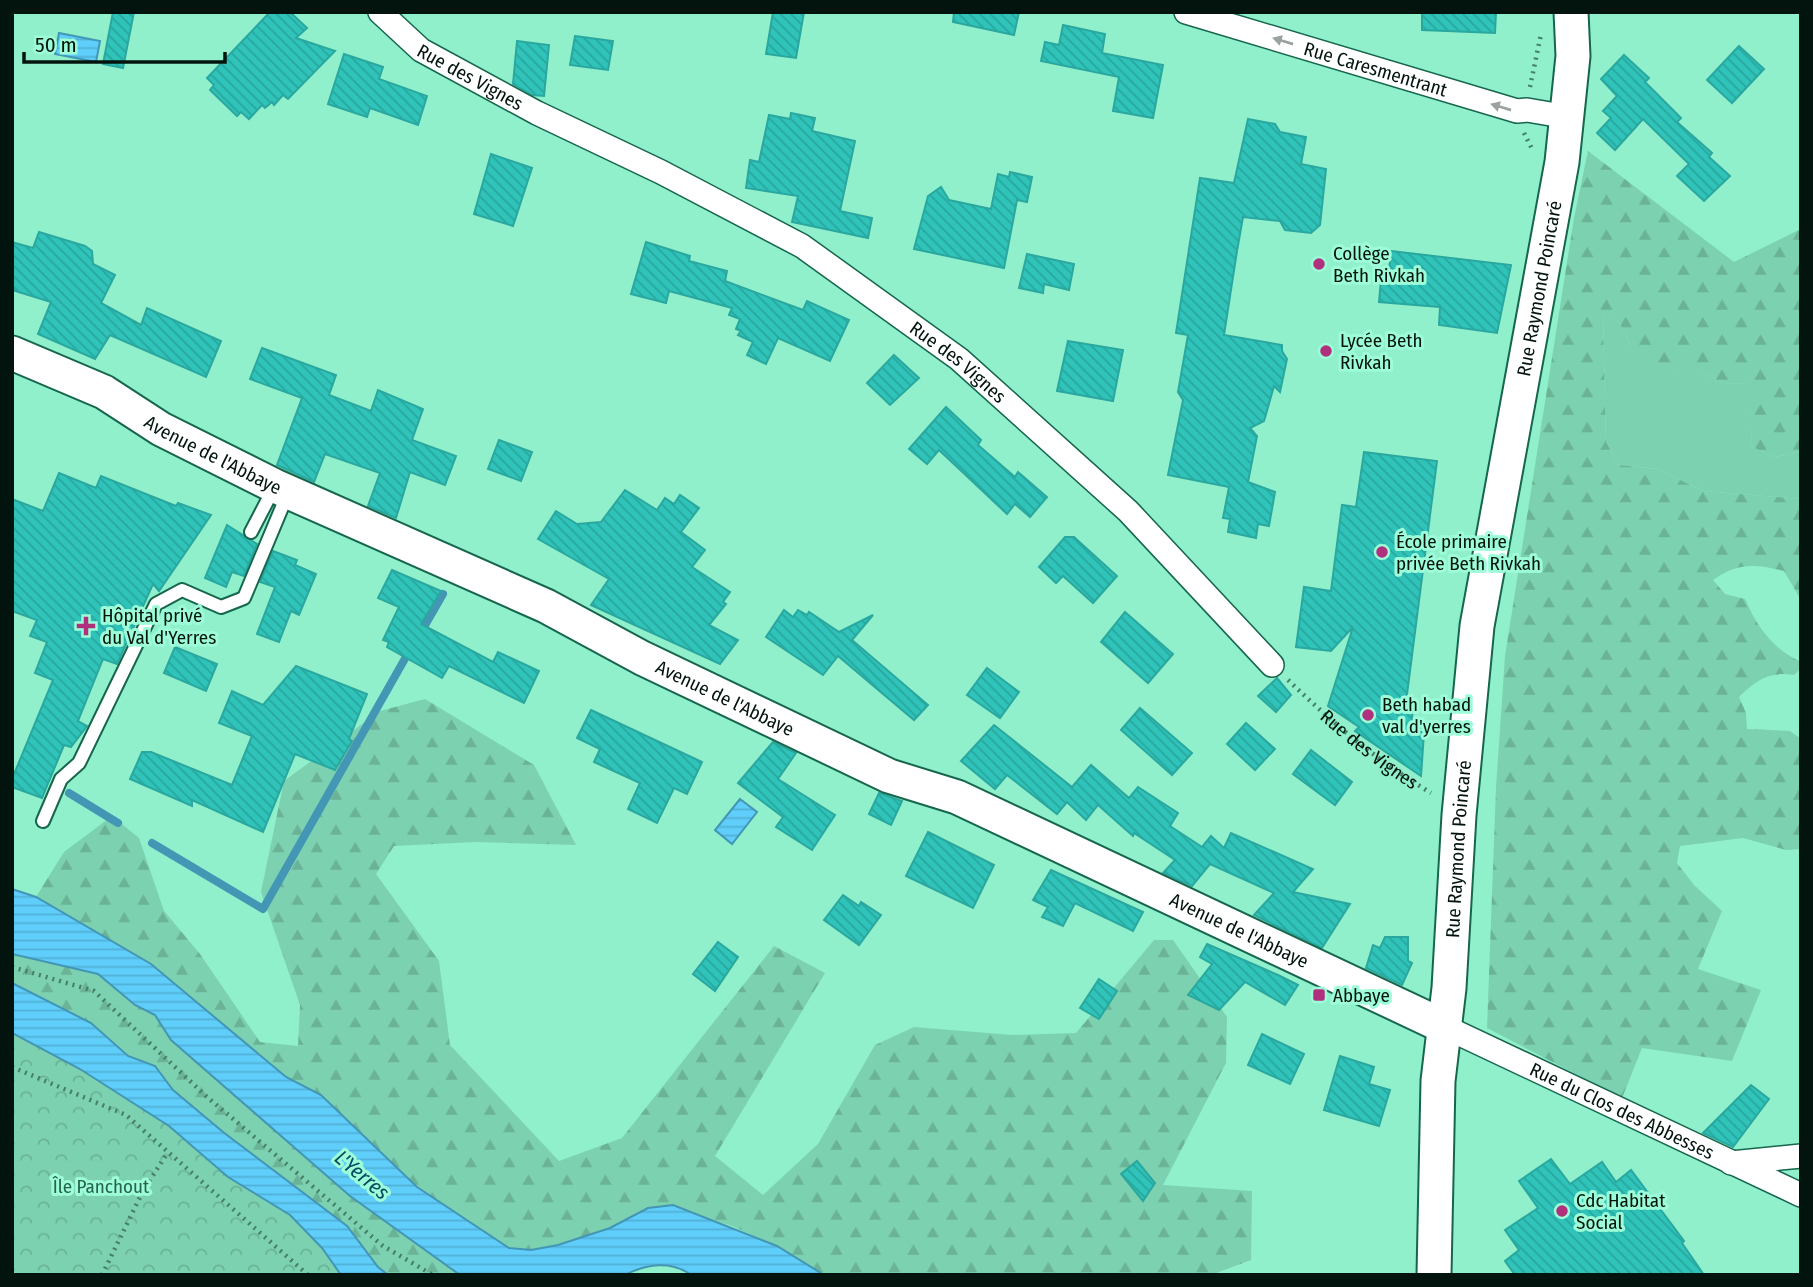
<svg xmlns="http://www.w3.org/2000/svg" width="1813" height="1287" font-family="'Fira Sans Condensed',sans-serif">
<defs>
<pattern id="forest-firs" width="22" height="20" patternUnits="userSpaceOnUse" patternTransform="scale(1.75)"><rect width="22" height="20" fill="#7cd1b1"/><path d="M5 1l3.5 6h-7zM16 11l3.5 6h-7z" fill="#6ab397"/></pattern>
<pattern id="park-crowns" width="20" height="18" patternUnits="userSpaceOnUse" patternTransform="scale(1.75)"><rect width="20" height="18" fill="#7cd1b1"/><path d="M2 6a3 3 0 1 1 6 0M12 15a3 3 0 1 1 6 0" fill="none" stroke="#6ab397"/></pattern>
<pattern id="water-rules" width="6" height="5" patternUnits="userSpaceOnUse" patternTransform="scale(1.75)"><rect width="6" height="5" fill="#5fcefb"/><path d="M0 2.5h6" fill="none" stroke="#51b0d6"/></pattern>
<pattern id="building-back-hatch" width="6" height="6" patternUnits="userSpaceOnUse" patternTransform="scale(1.75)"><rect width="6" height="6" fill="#2fc3b9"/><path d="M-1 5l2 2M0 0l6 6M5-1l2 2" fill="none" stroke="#28a79e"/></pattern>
</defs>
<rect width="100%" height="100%" fill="#8ff0cb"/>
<path fill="#7cd1b1" d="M1603,312L1619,322L1631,346L1675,369H1698L1722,383L1750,384L1752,447L1774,457L1801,452V499L1703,491L1658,469L1619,465L1606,442Z"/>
<g fill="url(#forest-firs)">
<path d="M1588,151L1734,262L1801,229V452L1774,457L1752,447L1749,384L1722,383L1698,369H1675L1649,362L1631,346L1619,322L1603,313L1606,442L1619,465L1658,469L1703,491L1801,499V600L1784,571C1756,564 1738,562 1713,580L1725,594L1745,599C1757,627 1773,649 1801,662V668L1794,675C1769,671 1756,680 1739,697L1746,713L1747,729L1790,731L1801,739V849L1786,850L1743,838L1680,846L1677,863L1694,885L1722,911L1698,969L1761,990L1732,1061L1642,1048L1622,1098L1487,1028L1496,788L1505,656L1574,218Z"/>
<path d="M425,699L534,765L576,845L475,842L394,846L376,874L439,961L450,1045L559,1161L622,1138L774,946L825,973L715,1156L763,1195L818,1144L875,1045L914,1027L1012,1035L1076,1033L1154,940H1173L1227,1017L1226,1063L1163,1185L1252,1191L1251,1260L1211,1275H824L777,1246L732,1226L712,1220L648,1208L610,1228L575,1241L531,1250L509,1248L417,1187L321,1095L286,1077L151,964L36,897L64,852L112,816L139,838L164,911L200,954L260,1042L298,1046L300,1005L261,892L284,781L380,711Z"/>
<path d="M12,954L98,974L135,1005L155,1015L171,1040L350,1196L460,1275H388L378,1267L347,1226L223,1132L173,1090L155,1067L128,1056L91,1023L12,983Z"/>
</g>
<path fill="url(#park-crowns)" d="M12,1033L80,1069L169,1126L228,1177L290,1215L322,1248L341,1275H12Z"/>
<g fill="url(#water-rules)" stroke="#4396b4" stroke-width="2">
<path d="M59,33L100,41L96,62L55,54Z"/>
<path d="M740,799L757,812L732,844L715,830Z"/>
<path d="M12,889L36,897L151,964L286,1077L321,1095L417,1187L509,1248L531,1250L558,1245L610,1228L648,1208L673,1205L777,1246L824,1275H691C671,1260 646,1264 625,1275H460L350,1196L171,1040L155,1015L135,1005L98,974L12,954Z"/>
<path d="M12,983L91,1023L128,1056L155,1066L173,1090L223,1132L347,1226L378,1267L388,1275H341L322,1248L290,1215L228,1177L169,1126L80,1069L12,1033Z"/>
</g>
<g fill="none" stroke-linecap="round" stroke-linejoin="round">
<g stroke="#4396b4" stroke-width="8">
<path d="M420,634L443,594"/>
<path d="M69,793L118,823"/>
<path d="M152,843L263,909L411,648"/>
</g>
</g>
<g fill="url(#building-back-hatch)" stroke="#2aa89f" stroke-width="2">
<path d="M113,12H134L123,68L103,64Z"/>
<path d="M270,12H290L307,28L296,38L335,51L288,99L283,95L274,105L272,102L265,108L262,105L249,119L241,112L237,116L210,90L214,85L207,78Z"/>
<path d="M773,12H804L796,58L766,54Z"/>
<path d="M954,12H1019L1014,35L953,22Z"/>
<path d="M1422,12H1496L1495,33L1422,30Z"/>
<path d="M1063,25L1105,34L1102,53L1163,65L1153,118L1113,111L1119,77L1041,61L1045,42L1059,45Z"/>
<path d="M575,36L613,41L608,70L570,65Z"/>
<path d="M517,41L549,45L544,96L532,95L513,84Z"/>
<path d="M1739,46L1764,69L1732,103L1707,80Z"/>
<path d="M344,54L383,67L379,79L427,96L418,125L370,108L367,117L328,104Z"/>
<path d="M1624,55L1649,78L1645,82L1681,118L1677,122L1712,153L1709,157L1730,176L1704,201L1677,176L1689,164L1643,119L1615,150L1597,133L1611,118L1603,111L1617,96L1601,79Z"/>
<path d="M791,113L815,118L812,131L855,141L840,211L872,218L868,238L792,222L798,196L746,188L750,160L759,162L769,115L790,119Z"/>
<path d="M1248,119L1275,124L1280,132L1306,137L1301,164L1326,169L1320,225L1311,233L1285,230L1280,221L1243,217L1237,251L1224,335L1282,345V351L1287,359L1280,392L1274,386L1264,421L1250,428L1257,436L1248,482L1275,492L1269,526L1258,524L1256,538L1228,532L1230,519L1223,518L1229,487L1168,475L1183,400L1178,392L1188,335L1176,333L1200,178L1234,183Z"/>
<path d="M491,154L532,168L513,226L474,214Z"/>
<path d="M1010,172L1032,177L1027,202L1017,200L1004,268L914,249L928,196L941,187L949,200L991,209L998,174L1009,177Z"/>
<path d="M39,232L85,246L92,251L93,264L115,275L101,303L141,325L147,308L221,341L206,377L110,335L95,359L38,334L51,302L12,290V242L33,248Z"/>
<path d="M646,242L690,256L689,261L727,271L725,281L803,310L807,301L849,320L830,361L778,338L766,364L747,355L753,342L738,335L741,331L736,329L740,319L729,315L732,308L669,291L666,303L631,294Z"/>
<path d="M1391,251L1511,265L1497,333L1439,325L1440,307L1379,302L1381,280L1388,281Z"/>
<path d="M1027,254L1074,264L1069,290L1044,284L1043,293L1019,288Z"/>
<path d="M1068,341L1123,350L1113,401L1057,391Z"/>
<path d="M262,348L336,375L329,395L371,411L378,390L423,409L412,440L456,456L445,485L410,472L396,518L368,506L380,473L325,454L314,482L277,465L302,398L250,379Z"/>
<path d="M894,355L919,378L890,405L867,383Z"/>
<path d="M946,407L981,440L978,445L1015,477L1018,472L1047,497L1030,517L1015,504L1007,514L939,450L927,464L909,449Z"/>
<path d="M499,440L532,452L521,481L488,469Z"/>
<path d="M1364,452L1437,461L1406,702L1413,703L1412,721L1421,725L1418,731L1424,733L1421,776L1355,731L1359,727L1328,706L1353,627L1331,651L1296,647L1304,587L1331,591L1342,505L1356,507Z"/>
<path d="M59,473L96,488L101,476L176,506L178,503L211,515L159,591L153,584L117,664L103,659L78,721L87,726L71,747L64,745L42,798L12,787V779L53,680L35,673L47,642L30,636L37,620L12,611V499L43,511Z"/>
<path d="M625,490L657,510L665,498L674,504L680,495L699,508L681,532L705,550L692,567L730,592L723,602L726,604L709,625L738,640L720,664L591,605L609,579L538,539L556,511L577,524L601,522Z"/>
<path d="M227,525L257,544L244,576L232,572L226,587L205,578Z"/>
<path d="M1065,537H1074L1117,576L1093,603L1063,576L1056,583L1039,567Z"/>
<path d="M273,551L297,560L295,565L316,574L299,615L291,611L279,642L257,634L275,587L260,582Z"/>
<path d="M392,570L441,591L421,624L493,662L498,652L539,671L524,703L449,666L442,678L387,647L389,642L383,640L399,607L378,598Z"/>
<path d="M784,610L793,617L798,610L807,615L809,612L839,632L873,615L852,640L928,705L914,720L838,656L823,675L766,637Z"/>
<path d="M1125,612L1173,654L1148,683L1101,642Z"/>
<path d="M175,647L217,664L206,691L164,673Z"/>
<path d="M296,666L367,694L349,739L352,741L335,770L295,754L263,832L192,800V806L130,779L142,752H151L232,785L252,736L219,723L232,691L263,705Z"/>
<path d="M987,668L1019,692L1000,718L967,695Z"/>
<path d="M1277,678L1291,695L1276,712L1258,696Z"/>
<path d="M1140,708L1192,753L1172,775L1121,730Z"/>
<path d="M591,710L702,762L687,794L674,788L657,823L628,809L640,783L594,762L600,749L577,738Z"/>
<path d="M1246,723L1275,749L1255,770L1227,744Z"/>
<path d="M994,725L1072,787L1091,765L1129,798L1138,787L1178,813L1170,826L1202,847L1211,836L1224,848L1231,833L1313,869L1293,892L1350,904L1322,948L1254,915L1274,893L1210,864L1192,886L1163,873L1175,860L1134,833L1133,836L1098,805L1086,820L1067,802L1057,814L1007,775L995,789L961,761Z"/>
<path d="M773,742L796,753L778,779L835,815L812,850L776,827L783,817L738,783Z"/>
<path d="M1311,750L1352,782L1335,805L1293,774Z"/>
<path d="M879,793L902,801L891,825L869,814Z"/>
<path d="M928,832L994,865L973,908L906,876Z"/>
<path d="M1051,870L1143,912L1133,931L1075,903L1063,926L1042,917L1048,907L1033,900Z"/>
<path d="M843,895L859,906L861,902L881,915L859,945L824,920Z"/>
<path d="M1385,937H1408V961L1412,963L1402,985L1366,968L1373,945L1380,948Z"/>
<path d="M718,942L738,957L715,991L693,974Z"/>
<path d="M1207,944L1278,975L1298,985L1285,1005L1245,982L1219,1010L1188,995L1212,964L1200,957Z"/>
<path d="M1099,979L1117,991L1099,1019L1080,1008Z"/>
<path d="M1262,1034L1304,1054L1290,1084L1248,1065Z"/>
<path d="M1340,1056L1374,1067L1369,1084L1390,1090L1379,1126L1324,1110Z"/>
<path d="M1751,1085L1769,1099L1733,1147L1703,1133Z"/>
<path d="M1551,1159L1570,1184L1602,1162L1616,1182L1631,1170L1684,1241L1682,1243L1704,1275H1515L1505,1261L1519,1250L1505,1230L1538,1208L1519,1181Z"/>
<path d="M1137,1161L1155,1183L1143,1201L1121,1174Z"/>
</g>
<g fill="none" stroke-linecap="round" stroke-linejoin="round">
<defs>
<g id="lane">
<path d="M251,532L275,486"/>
<path d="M43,821L61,779L79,763L156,604L182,590L221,607L244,598L288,493"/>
</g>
<g id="street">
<path id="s2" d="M380,12L421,50L537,113L661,172L802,246L959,359L1128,511L1272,665"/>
<path id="s3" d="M1186,12L1517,111L1527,110L1568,117"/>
<path id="s4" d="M1443,1026L1801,1195"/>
<path d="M1731,1163L1801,1156"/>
</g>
<g id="secondary">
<path id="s5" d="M12,353L104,392L161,429L275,486L546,606L642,658L889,776L957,797L1443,1026"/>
<path id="s6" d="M1434,1275L1438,1081L1449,988L1459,815L1477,626L1562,162L1573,56L1571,12"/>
</g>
</defs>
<use href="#lane" stroke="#16664e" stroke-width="16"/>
<use href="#street" stroke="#16664e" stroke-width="26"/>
<use href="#secondary" stroke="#16664e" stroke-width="37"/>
<g stroke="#467f69" stroke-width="4.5" stroke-dasharray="2 5" stroke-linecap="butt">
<path d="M1530,87L1541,34"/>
<path d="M1524,133L1533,151"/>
<path id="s1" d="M1288,680C1335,725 1375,759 1431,793"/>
<path d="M12,967L94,991L206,1096L383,1246L433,1275"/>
<path d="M12,1067L126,1115L308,1275"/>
<path d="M102,1275L143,1191L168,1152"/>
</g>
<use href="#lane" stroke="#fff" stroke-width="12"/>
<use href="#street" stroke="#fff" stroke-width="23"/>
<use href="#secondary" stroke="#fff" stroke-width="33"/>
</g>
<defs><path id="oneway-solid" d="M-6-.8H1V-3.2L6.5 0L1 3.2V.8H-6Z" transform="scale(1.75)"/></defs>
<g fill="#9aa19e">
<use href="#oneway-solid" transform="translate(1283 41) rotate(-163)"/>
<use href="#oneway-solid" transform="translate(1501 107) rotate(-163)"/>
</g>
<g fill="#b0307d" stroke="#9cfdd8" stroke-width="2.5">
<circle cx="1319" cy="264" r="7"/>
<circle cx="1326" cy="351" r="7"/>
<circle cx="1382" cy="552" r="7"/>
<path d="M82.5 615.5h7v7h7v7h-7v7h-7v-7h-7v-7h7z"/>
<circle cx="1368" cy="715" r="7"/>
<rect x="1312" y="988" width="14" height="14" rx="3.5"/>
<circle cx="1562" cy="1211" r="7"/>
</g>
<g text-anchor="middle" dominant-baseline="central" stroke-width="6" stroke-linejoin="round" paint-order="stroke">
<g font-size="19" fill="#02140d" stroke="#9cfdd8">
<text stroke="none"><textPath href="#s3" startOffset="198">Rue Caresmentrant</textPath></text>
<text stroke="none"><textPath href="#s2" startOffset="112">Rue des Vignes</textPath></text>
<text stroke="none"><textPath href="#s6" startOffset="994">Rue Raymond Poincaré</textPath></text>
<text stroke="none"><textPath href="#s2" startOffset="679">Rue des Vignes</textPath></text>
<text stroke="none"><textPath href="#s5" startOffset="226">Avenue de l'Abbaye</textPath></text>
<text stroke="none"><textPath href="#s5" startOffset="793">Avenue de l'Abbaye</textPath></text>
<text stroke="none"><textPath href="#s1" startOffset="107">Rue des Vignes</textPath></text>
<text stroke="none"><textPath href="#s6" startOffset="427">Rue Raymond Poincaré</textPath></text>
<text stroke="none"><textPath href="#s5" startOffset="1358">Avenue de l'Abbaye</textPath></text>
<text stroke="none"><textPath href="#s4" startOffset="198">Rue du Clos des Abbesses</textPath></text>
</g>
<g font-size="19" fill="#02140d" stroke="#9cfdd8" text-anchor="start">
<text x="1333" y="253">Collège<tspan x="1333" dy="22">Beth Rivkah</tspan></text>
<text x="1340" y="340">Lycée Beth<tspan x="1340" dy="22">Rivkah</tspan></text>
<text x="1396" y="541">École primaire<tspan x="1396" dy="22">privée Beth Rivkah</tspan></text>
<text x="102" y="615">Hôpital privé<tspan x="102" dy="22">du Val d'Yerres</tspan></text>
<text x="1382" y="704">Beth habad<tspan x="1382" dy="22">val d'yerres</tspan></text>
<text x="1333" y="995">Abbaye</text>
<text x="1576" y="1200">Cdc Habitat<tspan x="1576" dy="22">Social</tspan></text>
</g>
<g font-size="19" fill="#26624e" stroke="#9cfdd8">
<text x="101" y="1186">Île Panchout</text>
</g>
<g font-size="21" font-style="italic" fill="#074a61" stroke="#9cfdd8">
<text transform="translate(362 1175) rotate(40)">L'Yerres</text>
</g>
</g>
<rect width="1813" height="1287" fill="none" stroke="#02140d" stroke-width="28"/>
<path d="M24 52v10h201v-10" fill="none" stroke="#02140d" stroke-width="3.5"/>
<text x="35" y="52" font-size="21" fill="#02140d" stroke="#9cfdd8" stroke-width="5" paint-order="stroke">50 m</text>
</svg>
